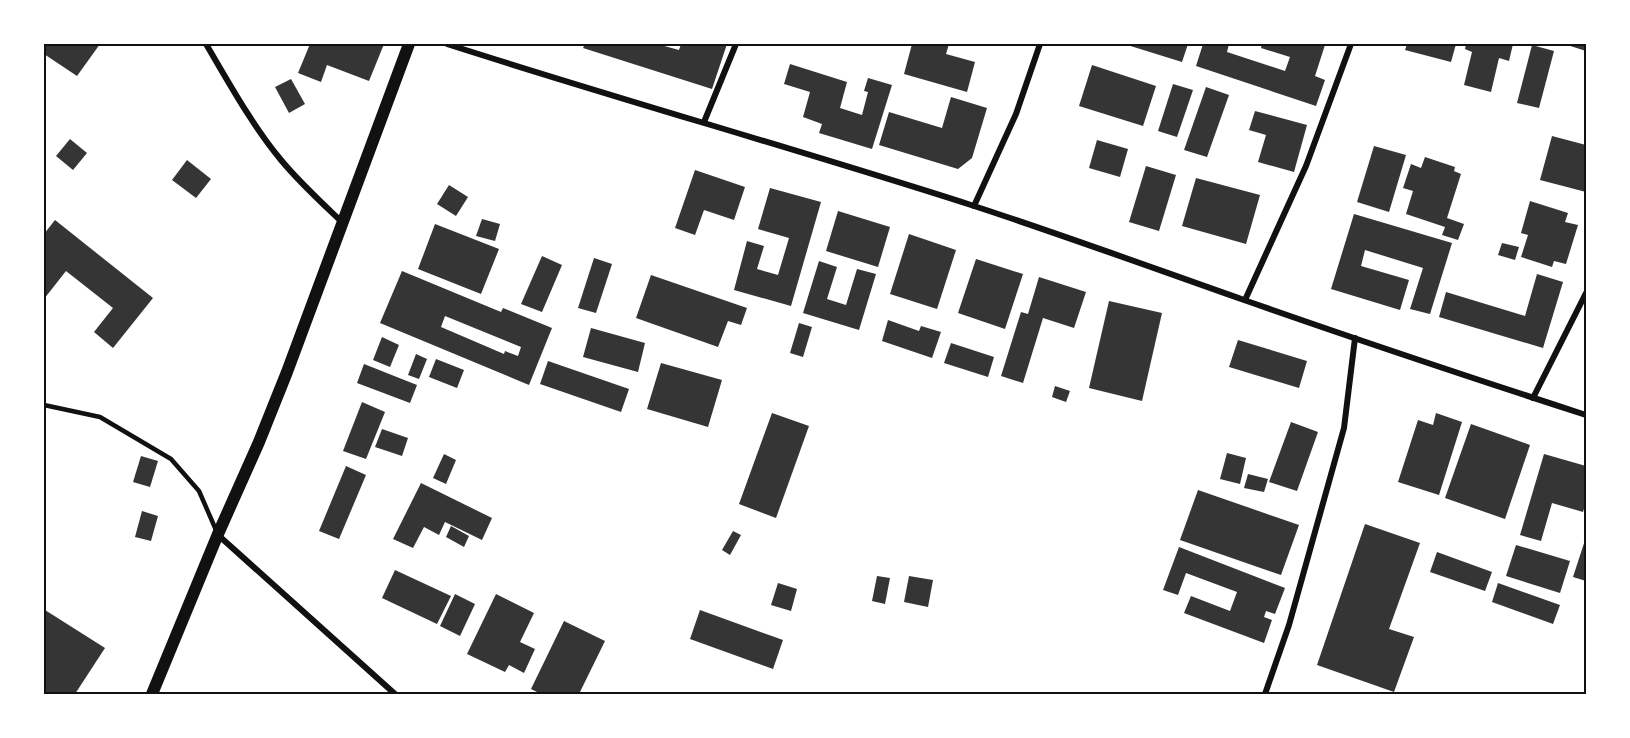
<svg xmlns="http://www.w3.org/2000/svg" width="1630" height="738" font-family="'Space Grotesk',sans-serif">
<rect width="100%" height="100%" fill="#fff"/>
<g fill="#353535" fill-rule="evenodd">
<path d="M44,44H100L77,76L44,54Z"/>
<path d="M310,44H384L369,81L327,65L321,82L298,73Z"/>
<path d="M585,44H657L679,50L681,44H727L712,89L583,48Z"/>
<path d="M912,44H949L946,54L975,62L967,92L904,74Z"/>
<path d="M1124,44H1188L1182,62Z"/>
<path d="M1203,44H1229L1227,52L1285,71L1290,57L1261,48L1262,44L1325,45L1315,76L1325,80L1316,106L1196,66Z"/>
<path d="M1407,44H1456L1451,62L1405,50Z"/>
<path d="M1466,44H1513L1509,61L1499,58L1491,92L1464,85L1472,52L1465,49Z"/>
<path d="M1564,44H1586V51Z"/>
<path d="M1532,45L1554,51L1539,108L1517,103Z"/>
<path d="M790,64L847,82L840,108L862,115L868,92L864,91L868,78L892,85L872,149L819,133L822,124L803,117L810,92L784,84Z"/>
<path d="M1092,65L1156,86L1143,126L1079,106Z"/>
<path d="M291,79L305,104L289,113L275,87Z"/>
<path d="M1173,84L1193,90L1177,137L1158,131Z"/>
<path d="M1206,87L1229,95L1207,157L1184,150Z"/>
<path d="M951,97L987,108L972,158L958,169L879,145L889,112L942,128Z"/>
<path d="M1255,111L1307,125L1294,172L1258,162L1266,135L1249,130Z"/>
<path d="M1552,136L1586,145V192L1540,180Z"/>
<path d="M70,139L87,153L73,170L56,156Z"/>
<path d="M1097,140L1128,149L1120,177L1089,168Z"/>
<path d="M1374,146L1406,155L1389,212L1357,202Z"/>
<path d="M1425,157L1455,167L1454,171L1461,174L1447,218L1464,224L1458,240L1442,235L1445,227L1406,214L1413,191L1403,188L1411,164L1421,168Z"/>
<path d="M187,160L211,179L196,198L172,180Z"/>
<path d="M1146,166L1176,175L1159,231L1129,222Z"/>
<path d="M695,170L745,187L734,220L704,210L695,235L675,228Z"/>
<path d="M1196,178L1260,195L1246,244L1182,226Z"/>
<path d="M449,185L468,197L456,216L437,204Z"/>
<path d="M770,188L821,202L791,306L734,290L747,241L764,246L757,269L778,275L789,238L758,229Z"/>
<path d="M1530,201L1568,213L1565,222L1578,225L1566,264L1554,261L1552,267L1521,257L1528,235L1521,233Z"/>
<path d="M838,211L890,227L878,267L826,251Z"/>
<path d="M1354,214L1452,243L1430,314L1410,309L1423,268L1365,250L1361,266L1409,280L1400,310L1331,289Z"/>
<path d="M482,219L500,224L495,241L476,236Z"/>
<path d="M55,220L153,298L113,348L94,332L113,308L66,271L44,299V234Z"/>
<path d="M435,224L499,249L481,294L418,269Z"/>
<path d="M909,234L956,250L937,309L890,294Z"/>
<path d="M1502,243L1519,247L1515,260L1498,255Z"/>
<path d="M542,256L562,265L542,312L521,304Z"/>
<path d="M594,258L612,264L596,313L578,308Z"/>
<path d="M976,259L1023,274L1005,329L958,313Z"/>
<path d="M819,261L837,267L827,299L846,305L857,269L876,274L859,330L803,313Z"/>
<path d="M402,271L501,312L503,308L552,328L529,385L380,323ZM445,316L521,347L518,356L505,351L504,354L441,327Z"/>
<path d="M1537,274L1563,282L1543,348L1439,317L1446,292L1525,316Z"/>
<path d="M651,275L747,308L741,325L728,321L718,347L636,318Z"/>
<path d="M1039,277L1086,292L1074,328L1043,318L1023,383L1001,376L1021,312L1028,314Z"/>
<path d="M1109,301L1162,313L1142,401L1089,388Z"/>
<path d="M888,320L919,331L921,326L941,332L932,358L882,341Z"/>
<path d="M799,323L812,327L803,357L790,353Z"/>
<path d="M591,328L645,343L638,372L583,357Z"/>
<path d="M382,337L399,345L390,367L373,360Z"/>
<path d="M1238,340L1307,361L1299,388L1229,367Z"/>
<path d="M951,343L994,357L988,377L944,363Z"/>
<path d="M416,354L427,359L419,379L408,375Z"/>
<path d="M436,359L464,370L457,388L429,377Z"/>
<path d="M548,361L629,389L621,412L540,384Z"/>
<path d="M661,363L722,380L708,427L647,409Z"/>
<path d="M364,364L417,385L410,403L357,383Z"/>
<path d="M1055,386L1070,391L1066,402L1052,397Z"/>
<path d="M362,402L385,412L366,459L343,451Z"/>
<path d="M772,413L809,426L776,518L739,504Z"/>
<path d="M1436,413L1462,422L1439,495L1398,482L1418,420L1433,425Z"/>
<path d="M1291,422L1318,432L1297,491L1269,482Z"/>
<path d="M1471,424L1530,445L1505,519L1445,498Z"/>
<path d="M382,429L408,438L402,456L375,447Z"/>
<path d="M1227,453L1246,458L1240,484L1220,479Z"/>
<path d="M444,454L456,460L446,484L433,478Z"/>
<path d="M1544,454L1586,466V502L1583,512L1552,503L1541,541L1520,535Z"/>
<path d="M141,456L158,461L150,487L133,482Z"/>
<path d="M346,466L366,475L339,539L319,531Z"/>
<path d="M1248,474L1268,479L1264,492L1244,488Z"/>
<path d="M421,483L492,518L482,540L445,522L439,535L424,527L413,548L393,539Z"/>
<path d="M1198,490L1299,525L1281,575L1180,540Z"/>
<path d="M142,511L158,516L151,541L135,537Z"/>
<path d="M1365,524L1420,543L1389,629L1414,637L1394,692L1317,665Z"/>
<path d="M451,526L469,536L464,547L446,537Z"/>
<path d="M733,531L741,535L730,555L722,550Z"/>
<path d="M1586,537V581L1573,577Z"/>
<path d="M1516,545L1570,561L1560,593L1506,576Z"/>
<path d="M1179,547L1285,588L1275,614L1266,611L1264,617L1272,620L1264,643L1184,613L1191,596L1230,611L1237,592L1186,573L1178,595L1163,590Z"/>
<path d="M1437,552L1492,572L1485,591L1430,572Z"/>
<path d="M395,570L451,596L437,624L382,598Z"/>
<path d="M877,576L890,578L885,604L872,601Z"/>
<path d="M909,576L933,580L928,607L904,602Z"/>
<path d="M778,583L797,589L791,611L771,605Z"/>
<path d="M1498,583L1560,605L1553,624L1492,602Z"/>
<path d="M455,594L475,604L460,636L440,626Z"/>
<path d="M496,594L534,613L520,642L535,649L524,673L509,665L505,672L467,654Z"/>
<path d="M45,610L105,648L75,694H44V612Z"/>
<path d="M700,610L783,640L773,669L690,639Z"/>
<path d="M564,621L605,641L579,694H541L531,689Z"/>
</g>
<g fill="none" stroke-linecap="round" stroke-linejoin="round">
<path stroke="#111" stroke-width="4.5" d="M44,405L100,417L171,459L199,491L216,530"/>
<g stroke="#111" stroke-width="6">
<path d="M206,44C229,83 252,125 281,160C300,183 322,203 343,223"/>
<path d="M447,44C621,100 797,149 971,205C1063,235 1153,268 1244,300C1358,340 1472,378 1586,415"/>
<path d="M704,122L736,44"/>
<path d="M974,206L1016,114L1040,44"/>
<path d="M1245,300L1306,166L1351,44"/>
<path d="M1533,398L1586,293"/>
<path d="M218,535L395,694"/>
<path d="M1265,694L1289,625L1344,428L1355,338"/>
</g>
<path stroke="#111" stroke-width="12" d="M152,694L218,534L259,442L287,372L409,44"/>
</g>
<rect width="1630" height="738" fill="none" stroke="#ffffff" stroke-width="90"/>
<rect x="45" y="45" width="1540" height="648" fill="none" stroke="#111" stroke-width="2"/>
</svg>
